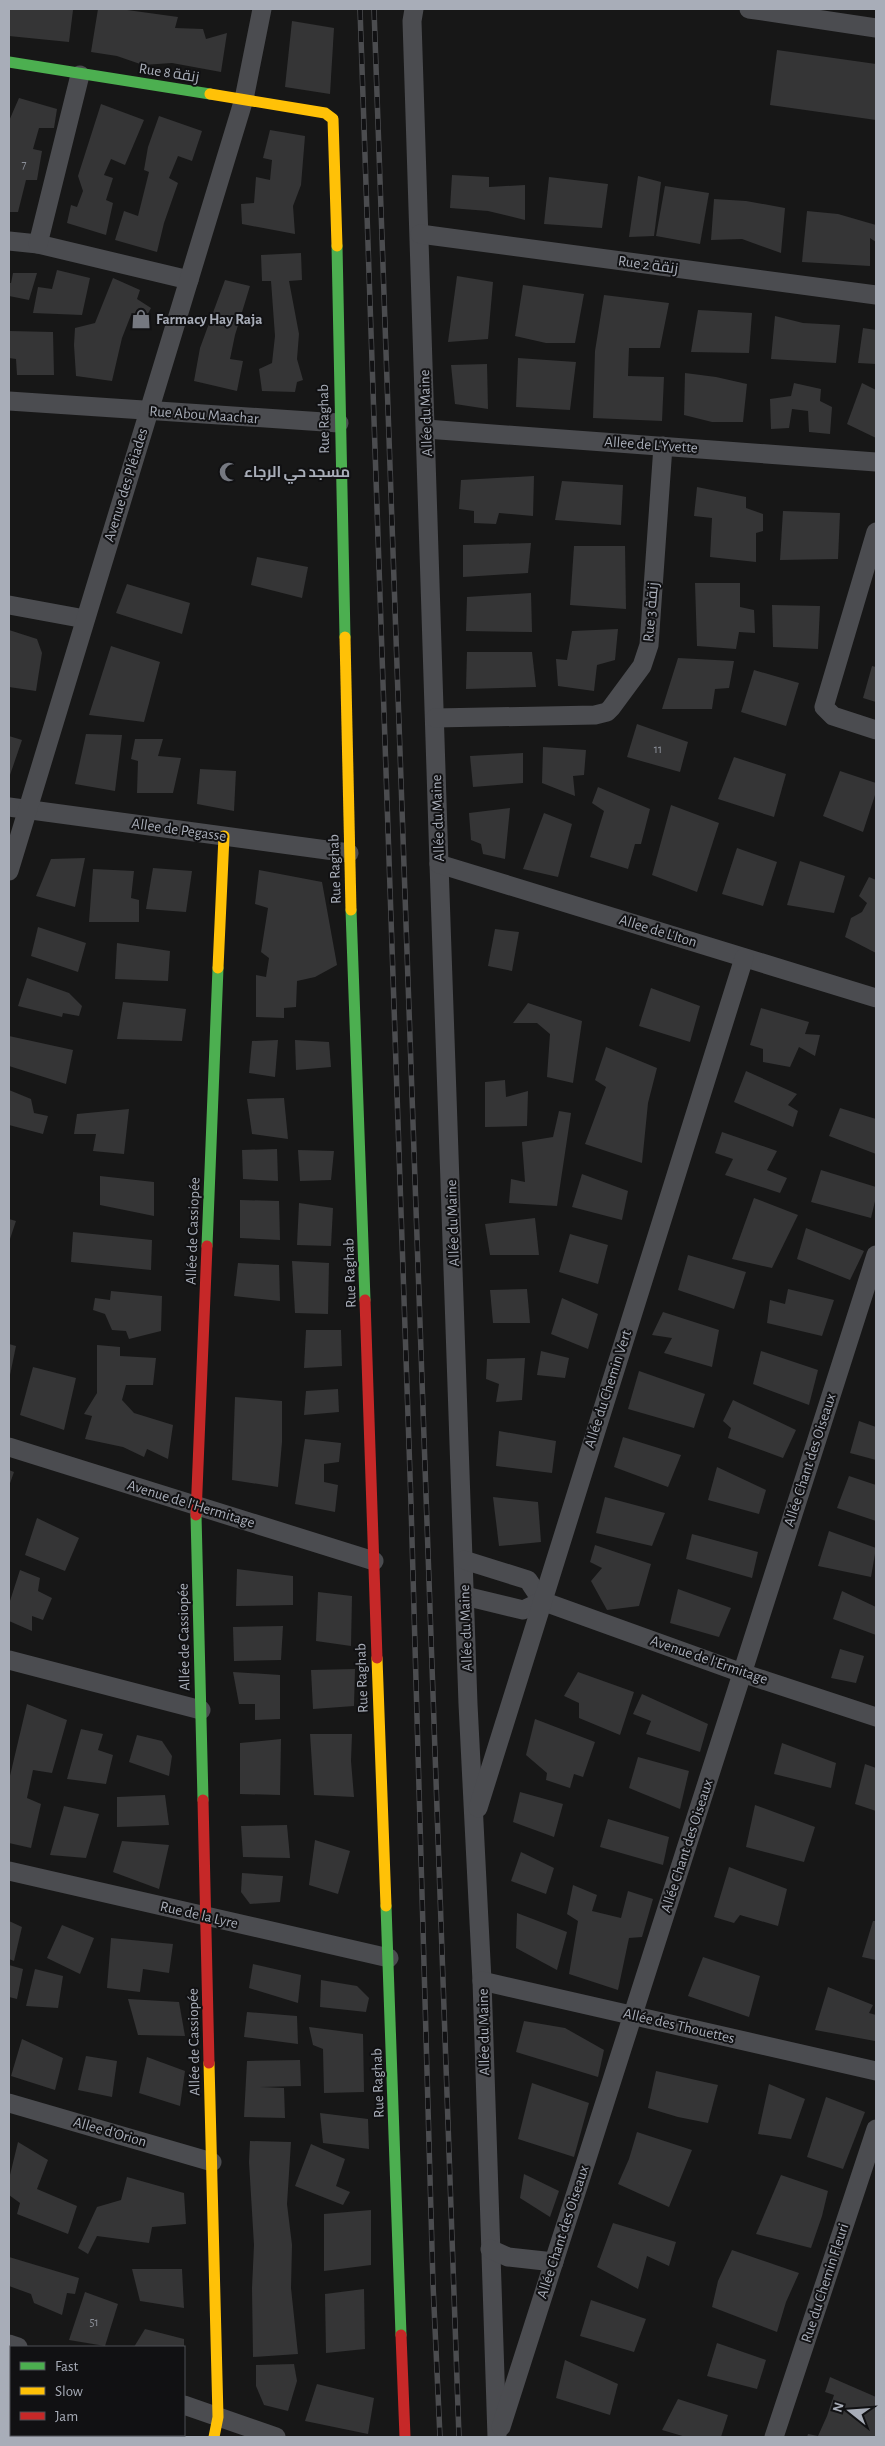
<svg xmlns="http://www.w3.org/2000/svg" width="885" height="2446" font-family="'Alegreya Sans',Cairo,sans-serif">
<rect width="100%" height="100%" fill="#171717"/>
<g fill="#353536">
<path d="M9,9L73,10L69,42L9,36Z"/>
<path d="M98,9H120L178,17L175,28L203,29L206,39L227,33L221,72L172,63L143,65L117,56L91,52Z"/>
<path d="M292,21L334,28L330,94L285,87Z"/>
<path d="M777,50L876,64V120L770,105Z"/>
<path d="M19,98L57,109L54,128H39L33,149L42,151L37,180H26L18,212H9V121Z"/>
<path d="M101,104L144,120L125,165L111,159L104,175L113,178L106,200L113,203L106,235L67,223L71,205L77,207L83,191L78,176Z"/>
<path d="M159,116L202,131L192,161L178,156L169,178L178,183L164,223L157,252L115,240L124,211L138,216L149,172L144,170L148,147Z"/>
<path d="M270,130L305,136L301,185L293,206L295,234L242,224L241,204L254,203L256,177L270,180L272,160L263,158Z"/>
<path d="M452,175L489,177V187L525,185V220L488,211L450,208Z"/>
<path d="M638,176L661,182L654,236L629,237Z"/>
<path d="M549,177L608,184L602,228L544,224Z"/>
<path d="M665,186L709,193L700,244L656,236Z"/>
<path d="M714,199L746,201L785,208L781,253L742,239L711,240Z"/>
<path d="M807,211L838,214L876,225V242L870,238V266L802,262Z"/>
<path d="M301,253L302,280L289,281L299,334L297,359L303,380L297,382L295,392L262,391L259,369L272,363L275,336L271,281H262L261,255Z"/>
<path d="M57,270L90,278L82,315L33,313L38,287L52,289Z"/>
<path d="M13,273H37L29,300L9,296V283H11Z"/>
<path d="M457,276L493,282L488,339L448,342Z"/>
<path d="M113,278L140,290L137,299L151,308L145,319L131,315L122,338L112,381L76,376L74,345L75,328L95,323Z"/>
<path d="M225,280L250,286L235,335L230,359L243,361L237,391L194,381L200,348Z"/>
<path d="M523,285L584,294L575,343H546L515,336Z"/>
<path d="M604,295L669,303L660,348H629L628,376L664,377L662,421L593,418L595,351Z"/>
<path d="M698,310L752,313L749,353L691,352Z"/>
<path d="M775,316L803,323L840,325L836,363L771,359Z"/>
<path d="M863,328L876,330V364L858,363Z"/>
<path d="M9,331L53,332L54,375H17L16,359L9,358Z"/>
<path d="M518,358L576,362L570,410L516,407Z"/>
<path d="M487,364L488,409L455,404L451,365Z"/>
<path d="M685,373L716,377L747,384L743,422H712L684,415Z"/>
<path d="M794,383L821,389L820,401L832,407L830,434L809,432L808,411L792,409L789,428L771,429L770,399L791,396Z"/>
<path d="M862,383L876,390V438L847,424Z"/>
<path d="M534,476L533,516L499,513L496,524L474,523V511L459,509L461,480Z"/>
<path d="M562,481L623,485L621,525L555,520Z"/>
<path d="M697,487L746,497V508L763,514V531L756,533V562L710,557L712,518L694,516Z"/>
<path d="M783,511L840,513L838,559L780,560Z"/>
<path d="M531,543L528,573L463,577V545Z"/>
<path d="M574,546H625L626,609L570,605Z"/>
<path d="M257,557L308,567L302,598L251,585Z"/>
<path d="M695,583H740V607L754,610L755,633L739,632L736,649L697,646Z"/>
<path d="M127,584L190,603L182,634L116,613Z"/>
<path d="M531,593L532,632L466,631L467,597Z"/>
<path d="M772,605L820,606L818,649L773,647Z"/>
<path d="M618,629L615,660L597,665L594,691L558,686L556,659L567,660L572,631Z"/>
<path d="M9,630L37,639L42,653L36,691L9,687Z"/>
<path d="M111,646L160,662L144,722L89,715Z"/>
<path d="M467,652H532L536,687L466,689Z"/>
<path d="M678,658L734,661L729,688L715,689L712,709H662Z"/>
<path d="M872,666L876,667V702L863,698Z"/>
<path d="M754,670L799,683L786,726L741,712Z"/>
<path d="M637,724L688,742L680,772L627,757Z"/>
<path d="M86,734L122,735L115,791L75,784Z"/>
<path d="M9,736L22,740L10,775H9Z"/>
<path d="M135,739H163L158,756L181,758L173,793H137L138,761L131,759Z"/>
<path d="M543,747L586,750L584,775L573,776L575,796L542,783Z"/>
<path d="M523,753V783L473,787L470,756Z"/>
<path d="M734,757L786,774L774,817L718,799Z"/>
<path d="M200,769L236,771L234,811L197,804Z"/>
<path d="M840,771L876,783V792L863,832L823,816Z"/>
<path d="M598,787L650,809L641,844H635L628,869L590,857L604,811L592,803Z"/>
<path d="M671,805L719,823L697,892L652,875Z"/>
<path d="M510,808L505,859L483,854L481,844L471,840L469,813Z"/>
<path d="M544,813L572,824L558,877L523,869Z"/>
<path d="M737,848L777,862L763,906L722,894Z"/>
<path d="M85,858L75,907L36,896L51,859Z"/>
<path d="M800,861L845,876L834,913L787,905Z"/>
<path d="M153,868L192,871L186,912L146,909Z"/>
<path d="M93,869L134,871L131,898L139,900V922H89Z"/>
<path d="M259,870L322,882L337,965L315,977L297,981L296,1007L284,1008V1018L256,1017V975L266,977L269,958L261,952L268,908L255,904Z"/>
<path d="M869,877L876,880V953L845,937L851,918L862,912L867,903L859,896Z"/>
<path d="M38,927L86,943L78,972L31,956Z"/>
<path d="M495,929L519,932L512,971L488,966Z"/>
<path d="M117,943L170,951L168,981L115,979Z"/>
<path d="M27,978L69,993L82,1006L79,1016L63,1013L62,1017L18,1006Z"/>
<path d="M651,988L700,1006L690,1042L639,1026Z"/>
<path d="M123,1002L186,1009L182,1041L117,1039Z"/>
<path d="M528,1003L582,1021L573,1083L547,1077L550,1034L537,1023H513Z"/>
<path d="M761,1008L809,1022L805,1034L820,1035L815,1056L799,1047L790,1067L763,1062V1049L750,1045Z"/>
<path d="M9,1036L73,1050L66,1084L9,1066Z"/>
<path d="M278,1040L275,1077L249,1073L252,1041Z"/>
<path d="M295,1040L329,1042L331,1067L296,1070Z"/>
<path d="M606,1047L657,1068L648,1103L642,1163L585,1144L606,1087L595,1080Z"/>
<path d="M746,1071L797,1094L788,1105L798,1111L793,1127L734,1102Z"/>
<path d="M505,1080L506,1097L528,1091L527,1126L485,1127V1082Z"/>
<path d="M9,1090L31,1099L34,1113L48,1116L43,1134L9,1125Z"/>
<path d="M284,1098L288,1139L252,1134L247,1099Z"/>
<path d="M840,1108L876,1119V1154L829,1136Z"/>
<path d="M129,1109L124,1154L93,1151L96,1134H74L77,1114Z"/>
<path d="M559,1111L571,1113L557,1206L509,1203L511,1179L525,1182L522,1142L553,1137Z"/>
<path d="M722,1132L777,1151L767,1170L787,1178L780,1193L725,1175L733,1159L715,1153Z"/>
<path d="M277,1149L278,1181L243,1179L242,1150Z"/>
<path d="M298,1150L334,1151L331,1180L300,1181Z"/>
<path d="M821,1170L876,1187V1197L871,1218L811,1202Z"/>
<path d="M582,1174L628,1191L622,1220L572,1207Z"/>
<path d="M100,1176L154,1182V1216L100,1205Z"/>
<path d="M754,1198L798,1215L772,1268L732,1259Z"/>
<path d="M240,1200L279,1201L280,1240L240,1238Z"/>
<path d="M299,1203L333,1208L331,1246L297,1245Z"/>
<path d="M535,1218L539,1255H490L485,1224Z"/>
<path d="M9,1219L16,1221L9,1242Z"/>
<path d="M806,1228L864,1251L850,1280L797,1259Z"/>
<path d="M73,1232L152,1240L151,1270L71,1262Z"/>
<path d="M570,1234L608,1245L598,1284L559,1272Z"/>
<path d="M688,1255L746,1272L734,1309L678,1290Z"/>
<path d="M292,1261L329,1263L328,1314L295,1313Z"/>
<path d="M238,1263L279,1265L280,1301L234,1296Z"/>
<path d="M527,1289L530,1323H493L490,1290Z"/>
<path d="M788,1289L834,1300L822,1336L767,1323L770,1300L785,1304Z"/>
<path d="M111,1291L162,1296L161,1331L129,1339L126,1331L112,1330L105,1314L93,1310L95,1298L110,1300Z"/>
<path d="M562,1298L598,1314L588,1349L551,1334Z"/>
<path d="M663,1312L719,1330L712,1367L664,1353L672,1338L652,1335Z"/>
<path d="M306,1330H341L342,1366L304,1368Z"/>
<path d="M9,1344L16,1346L10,1375H9Z"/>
<path d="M97,1345L120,1347V1356L156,1358L153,1385H126L122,1400L134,1413L173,1425L168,1459L147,1449L144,1457L123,1447L85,1439L92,1416L84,1414L97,1393Z"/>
<path d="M541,1351L569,1358L565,1378L537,1375Z"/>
<path d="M761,1351L818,1370L809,1405L753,1384Z"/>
<path d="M525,1358L522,1400L496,1402L499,1384L486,1379L487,1359Z"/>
<path d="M33,1367L76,1378L64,1430L20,1415Z"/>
<path d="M639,1371L705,1394L694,1428L628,1409Z"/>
<path d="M338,1389L339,1412L304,1415L306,1391Z"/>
<path d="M235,1397L282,1401V1442L278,1487L232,1480Z"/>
<path d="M733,1400L796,1430L783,1458L728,1438L731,1428L723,1421Z"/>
<path d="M859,1421L876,1427V1460L850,1453Z"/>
<path d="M499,1431L556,1441L552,1473L496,1466Z"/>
<path d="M623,1437L681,1455L668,1487L614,1467Z"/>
<path d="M305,1439L341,1443L339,1462L324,1464V1482L338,1485L335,1512L295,1504Z"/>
<path d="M717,1467L766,1490L759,1514L708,1500Z"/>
<path d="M9,1470L14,1472L9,1486Z"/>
<path d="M849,1476L876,1485V1521L837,1508Z"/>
<path d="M493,1497L538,1502L541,1542L499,1546Z"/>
<path d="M605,1497L665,1513L652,1546L596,1533Z"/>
<path d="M37,1518L79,1538L65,1571L25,1555Z"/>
<path d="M829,1531L876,1548L871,1577L818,1566Z"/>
<path d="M692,1534L758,1552L752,1578L686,1559Z"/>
<path d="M595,1545L651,1564L639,1606L607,1610L591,1581L602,1568L590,1562Z"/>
<path d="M237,1569L293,1576V1605L236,1606Z"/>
<path d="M20,1570L40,1578L38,1591L52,1598L43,1620L32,1616V1631L9,1621V1604Z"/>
<path d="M678,1589L731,1608L719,1637L670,1623Z"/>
<path d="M842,1591L876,1607V1635L833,1619Z"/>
<path d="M318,1592L352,1596L351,1646L316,1641Z"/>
<path d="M283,1626L281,1660L234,1661L233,1627Z"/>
<path d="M840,1649L864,1656L856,1683L831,1678Z"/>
<path d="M355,1669L354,1706L313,1709L311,1670Z"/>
<path d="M233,1672L280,1675V1719L255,1720V1704H239Z"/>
<path d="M578,1672L634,1692L620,1735L579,1718V1703L564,1696Z"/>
<path d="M642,1694L708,1724L700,1752L646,1734L651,1721L633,1714Z"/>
<path d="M27,1704L67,1720L52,1773L33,1770L27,1798L41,1804L31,1848L9,1843V1780Z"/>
<path d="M535,1719L595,1742L583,1777L574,1774L570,1788L546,1780L547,1773L526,1755Z"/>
<path d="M81,1729L103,1734L98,1750L113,1755L106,1784L67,1779Z"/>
<path d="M310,1734H352L351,1761L354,1797L314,1795Z"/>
<path d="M137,1735L162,1741L172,1756L169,1776L129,1762Z"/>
<path d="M281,1739L280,1795L240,1794V1743Z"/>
<path d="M782,1743L836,1763L831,1788L774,1774Z"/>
<path d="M638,1757L689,1771L680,1809L629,1788Z"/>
<path d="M865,1764L876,1768V1811L855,1804Z"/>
<path d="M520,1792L563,1804L554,1837L513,1822Z"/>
<path d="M165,1795L169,1825L117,1827V1797Z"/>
<path d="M755,1805L815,1827L804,1862L746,1847Z"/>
<path d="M64,1806L99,1814L86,1858L50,1855Z"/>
<path d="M608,1819L669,1837L663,1865L600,1847Z"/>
<path d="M287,1825L290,1858L243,1857L241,1826Z"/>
<path d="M315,1840L350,1851L338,1894L309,1885Z"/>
<path d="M122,1841L169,1845L159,1889L113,1872Z"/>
<path d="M521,1852L554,1868L546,1894L511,1881Z"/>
<path d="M729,1867L787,1889L778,1926L740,1915L734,1923L714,1917Z"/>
<path d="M242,1873L283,1876L280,1902L250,1904L241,1892Z"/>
<path d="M573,1885L597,1895L592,1911L621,1918L628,1891L653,1899L642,1937L629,1938L618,1990L569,1974L578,1921L567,1914Z"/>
<path d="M517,1913L567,1932L557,1970L516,1948Z"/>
<path d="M9,1921L22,1927L14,1961L9,1959Z"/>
<path d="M873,1921H876V1960L862,1957Z"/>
<path d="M62,1925L94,1938L80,1974L47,1958Z"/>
<path d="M111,1938L173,1944L169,1973L143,1969L140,1992L107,1988Z"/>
<path d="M703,1957L760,1976L749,2017L688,1996Z"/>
<path d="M253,1964L301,1975L298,2003L249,1988Z"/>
<path d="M9,1965L23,1969L17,1999L9,1997Z"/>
<path d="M35,1969L63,1976L58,2008L26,2006Z"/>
<path d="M321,1980L357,1986L369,1998L366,2012L320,2007Z"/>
<path d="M828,1987L873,2005L869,2013L876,2015L875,2041L815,2030Z"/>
<path d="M128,1999L179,2002L185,2036L138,2035Z"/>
<path d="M247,2012L297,2016L298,2044L244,2037Z"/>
<path d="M524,2021L565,2028L604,2050L598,2077L516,2052Z"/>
<path d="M309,2027L363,2034L364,2092L324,2093L323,2049L313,2045Z"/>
<path d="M22,2039L63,2058L55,2090L11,2076Z"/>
<path d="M86,2056L117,2061L112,2097L78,2090Z"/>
<path d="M147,2057L185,2071L180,2106L139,2093Z"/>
<path d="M300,2060L301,2086L260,2087L284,2088L285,2118L244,2117L247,2061Z"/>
<path d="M656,2071L718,2085L708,2123L678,2117L648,2108Z"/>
<path d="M532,2083L589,2103L574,2157L518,2139Z"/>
<path d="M769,2084L805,2099L791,2139L758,2134Z"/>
<path d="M826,2097L865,2112L843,2169L807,2157Z"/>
<path d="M320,2113L368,2119L369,2149L323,2143Z"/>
<path d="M637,2132L692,2150L669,2207L618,2184L629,2159Z"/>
<path d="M250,2141L291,2142L287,2204L292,2245L291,2288L298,2354L253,2357L252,2288L254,2245L249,2162Z"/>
<path d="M18,2142L48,2160L37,2189L77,2206L68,2234L17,2214L20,2203L9,2195V2179Z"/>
<path d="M311,2144L345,2159L336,2186L350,2192L343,2205L295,2186Z"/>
<path d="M524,2174L559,2191L550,2217L520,2198Z"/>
<path d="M781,2175L828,2191L822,2216L811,2248L756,2234Z"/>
<path d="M127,2177L184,2193L186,2224L152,2227L149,2243L97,2236L88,2254L78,2248L97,2207L121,2200Z"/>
<path d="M371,2210V2265L324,2271V2214Z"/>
<path d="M613,2223L676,2242L669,2266L647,2256L638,2289L597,2267Z"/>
<path d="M732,2250L799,2273L786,2302L777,2332L712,2307L718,2281Z"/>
<path d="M9,2257L79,2278L75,2294L67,2293L62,2315L34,2303L31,2294L9,2286Z"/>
<path d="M132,2269H182L184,2308L140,2301Z"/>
<path d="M364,2289L365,2349L326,2353L325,2294Z"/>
<path d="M85,2292L118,2304L105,2346L69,2340Z"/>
<path d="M591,2300L646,2319L634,2352L580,2336Z"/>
<path d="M145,2329L184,2339V2347H134Z"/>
<path d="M717,2343L766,2360L757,2389L707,2376Z"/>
<path d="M565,2360L618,2384L610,2415L556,2398Z"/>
<path d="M294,2364L297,2381L288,2411L264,2405L256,2386V2365Z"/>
<path d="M830,2377L876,2397V2437H807L808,2434L818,2436L827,2416L834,2395L825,2392Z"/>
<path d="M317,2384L374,2398L368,2434L305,2421Z"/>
<path d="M678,2399L728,2415L721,2437H686L662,2430Z"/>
<path d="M9,2400H11V2435H48V2437H9Z"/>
<path d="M71,2435H117L116,2437H70Z"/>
</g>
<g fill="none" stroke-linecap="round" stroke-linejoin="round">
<g stroke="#4b4c50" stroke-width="19">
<path d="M414,9L412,21L439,864L468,1704L482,1981L497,2437"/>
<path d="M749,9L876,28"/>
<path d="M420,234L876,295"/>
<path d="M9,241L38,244L189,280"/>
<path d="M38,244L80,75"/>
<path d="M9,401L339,423"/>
<path d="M426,429L876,462"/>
<path d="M876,532L824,707L833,716L876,730"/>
<path d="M9,605L85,619"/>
<path d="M435,718L595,715L607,712L611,708L642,666L649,645L663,446"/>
<path d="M9,807L349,853"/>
<path d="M439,864L876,998"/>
<path d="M9,871L244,99L262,9"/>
<path d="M9,1447L374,1561"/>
<path d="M464,1560L528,1580L542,1601L742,1673L876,1717"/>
<path d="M465,1596L523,1610L542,1601"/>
<path d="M9,1660L201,1710"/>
<path d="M478,1808L744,958"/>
<path d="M9,1871L389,1958"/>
<path d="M482,1981L876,2071"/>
<path d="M9,2103L212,2162"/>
<path d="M490,2249L508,2257L554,2262"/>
<path d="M9,2344L18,2347"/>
<path d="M184,2405L276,2437"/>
<path d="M501,2427L876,1255"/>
<path d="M774,2437L876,2129"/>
</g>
<g stroke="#4caf50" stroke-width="11">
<path d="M9,62L210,94"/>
<path d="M337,246L345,637"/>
<path d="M351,910L365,1300"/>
<path d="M207,1246L218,968"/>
<path d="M196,1515L203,1800"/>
<path d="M386,1906L401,2335"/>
</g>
<g stroke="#ffc107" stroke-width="11">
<path d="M210,94L325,113L333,119L337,246"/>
<path d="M345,637L351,910"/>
<path d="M218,968L224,836"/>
<path d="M377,1658L386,1906"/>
<path d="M209,2063L218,2417L214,2437"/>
</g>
<g stroke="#c62828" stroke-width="11">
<path d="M365,1300L377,1658"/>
<path d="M196,1515L207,1246"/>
<path d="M203,1800L209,2063"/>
<path d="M401,2335L405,2437"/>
</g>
<defs>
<g id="rail">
<path d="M360,9L411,1504L433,2284L440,2437"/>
<path d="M374,9L459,2437"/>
</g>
</defs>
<use href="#rail" stroke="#4b4c4f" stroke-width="5.5"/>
<use href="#rail" stroke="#111113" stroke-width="4" stroke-dasharray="11" stroke-linecap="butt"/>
</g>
<defs>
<symbol id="shop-bare" viewBox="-9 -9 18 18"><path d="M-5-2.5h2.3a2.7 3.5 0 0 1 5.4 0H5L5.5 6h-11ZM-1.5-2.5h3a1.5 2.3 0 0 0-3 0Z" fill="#757880" stroke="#111113" stroke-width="2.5" paint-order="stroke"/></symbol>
<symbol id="mosque-bare" viewBox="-9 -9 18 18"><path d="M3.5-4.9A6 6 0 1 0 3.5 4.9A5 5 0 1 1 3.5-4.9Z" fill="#757880" stroke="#111113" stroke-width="2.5" paint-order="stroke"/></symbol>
</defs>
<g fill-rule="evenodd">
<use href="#shop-bare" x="127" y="305" width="28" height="28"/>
<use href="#mosque-bare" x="215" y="458" width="28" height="28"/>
</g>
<g text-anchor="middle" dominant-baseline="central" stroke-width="4" stroke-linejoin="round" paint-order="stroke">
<g font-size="12" fill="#8b8f98">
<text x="24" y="164">7</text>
<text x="658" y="749">11</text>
<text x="94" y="2322">51</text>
</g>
<g font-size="15" fill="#a8adb8" stroke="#111113">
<text transform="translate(169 73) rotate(9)">Rue 8 زنقة</text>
<text transform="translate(648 265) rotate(8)">Rue 2 زنقة</text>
<text transform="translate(426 413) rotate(-92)">Allée du Maine</text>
<text transform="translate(204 415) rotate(4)">Rue Abou Maachar</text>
<text transform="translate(324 419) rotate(-91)">Rue Raghab</text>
<text transform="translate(651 445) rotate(4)">Allee de L'Yvette</text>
<text transform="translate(126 485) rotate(-73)">Avenue des Pléiades</text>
<text transform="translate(651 612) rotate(-85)">Rue 3 زنقة</text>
<text transform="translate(438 818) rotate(-92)">Allée du Maine</text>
<text transform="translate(179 830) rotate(8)">Allee de Pegasse</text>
<text transform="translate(335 869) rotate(-92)">Rue Raghab</text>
<text transform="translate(658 931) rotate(17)">Allee de L'Iton</text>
<text transform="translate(453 1223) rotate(-92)">Allée du Maine</text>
<text transform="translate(193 1231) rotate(-88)">Allée de Cassiopée</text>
<text transform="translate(350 1273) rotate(-92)">Rue Raghab</text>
<text transform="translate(608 1389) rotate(-72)">Allée du Chemin Vert</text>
<text transform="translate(810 1460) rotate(-72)">Allée Chant des Oiseaux</text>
<text transform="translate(191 1504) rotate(17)">Avenue de l'Hermitage</text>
<text transform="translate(466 1628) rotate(-92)">Allée du Maine</text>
<text transform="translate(184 1637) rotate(-91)">Allée de Cassiopée</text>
<text transform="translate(709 1660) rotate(19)">Avenue de l'Ermitage</text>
<text transform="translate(362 1678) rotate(-92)">Rue Raghab</text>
<text transform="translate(687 1846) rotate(-72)">Allée Chant des Oiseaux</text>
<text transform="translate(199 1915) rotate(13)">Rue de la Lyre</text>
<text transform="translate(679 2026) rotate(13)">Allée des Thouettes</text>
<text transform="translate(484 2032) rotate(-91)">Allée du Maine</text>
<text transform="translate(194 2042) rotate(-91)">Allée de Cassiopée</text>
<text transform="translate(378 2083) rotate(-92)">Rue Raghab</text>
<text transform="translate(110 2132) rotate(16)">Allee d'Orion</text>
<text transform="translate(563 2232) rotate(-72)">Allée Chant des Oiseaux</text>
<text transform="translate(825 2283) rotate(-72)">Rue du Chemin Fleuri</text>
</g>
<g font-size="15" font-weight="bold" fill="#a8adb8" stroke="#111113" text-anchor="start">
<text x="156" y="319">Farmacy Hay Raja</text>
<text x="244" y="472">مسجد حي الرجاء</text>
</g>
</g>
<rect width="885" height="2446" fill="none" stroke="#a8adb8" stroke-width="20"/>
<rect x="10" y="2346" width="175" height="90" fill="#111113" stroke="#4d4f55"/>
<rect x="20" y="2362" width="25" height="8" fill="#4caf50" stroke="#4d4f55"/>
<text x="55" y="2371" font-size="15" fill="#a8adb8">Fast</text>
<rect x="20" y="2387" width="25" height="8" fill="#ffc107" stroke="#4d4f55"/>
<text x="55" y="2396" font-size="15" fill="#a8adb8">Slow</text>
<rect x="20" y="2412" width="25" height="8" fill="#c62828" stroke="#4d4f55"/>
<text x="55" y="2421" font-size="15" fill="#a8adb8">Jam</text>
<g transform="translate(850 2411) rotate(287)" stroke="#111113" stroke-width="4" paint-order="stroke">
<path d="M0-4L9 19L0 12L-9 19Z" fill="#a8adb8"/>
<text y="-8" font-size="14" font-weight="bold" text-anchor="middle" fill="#a8adb8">N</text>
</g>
</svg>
